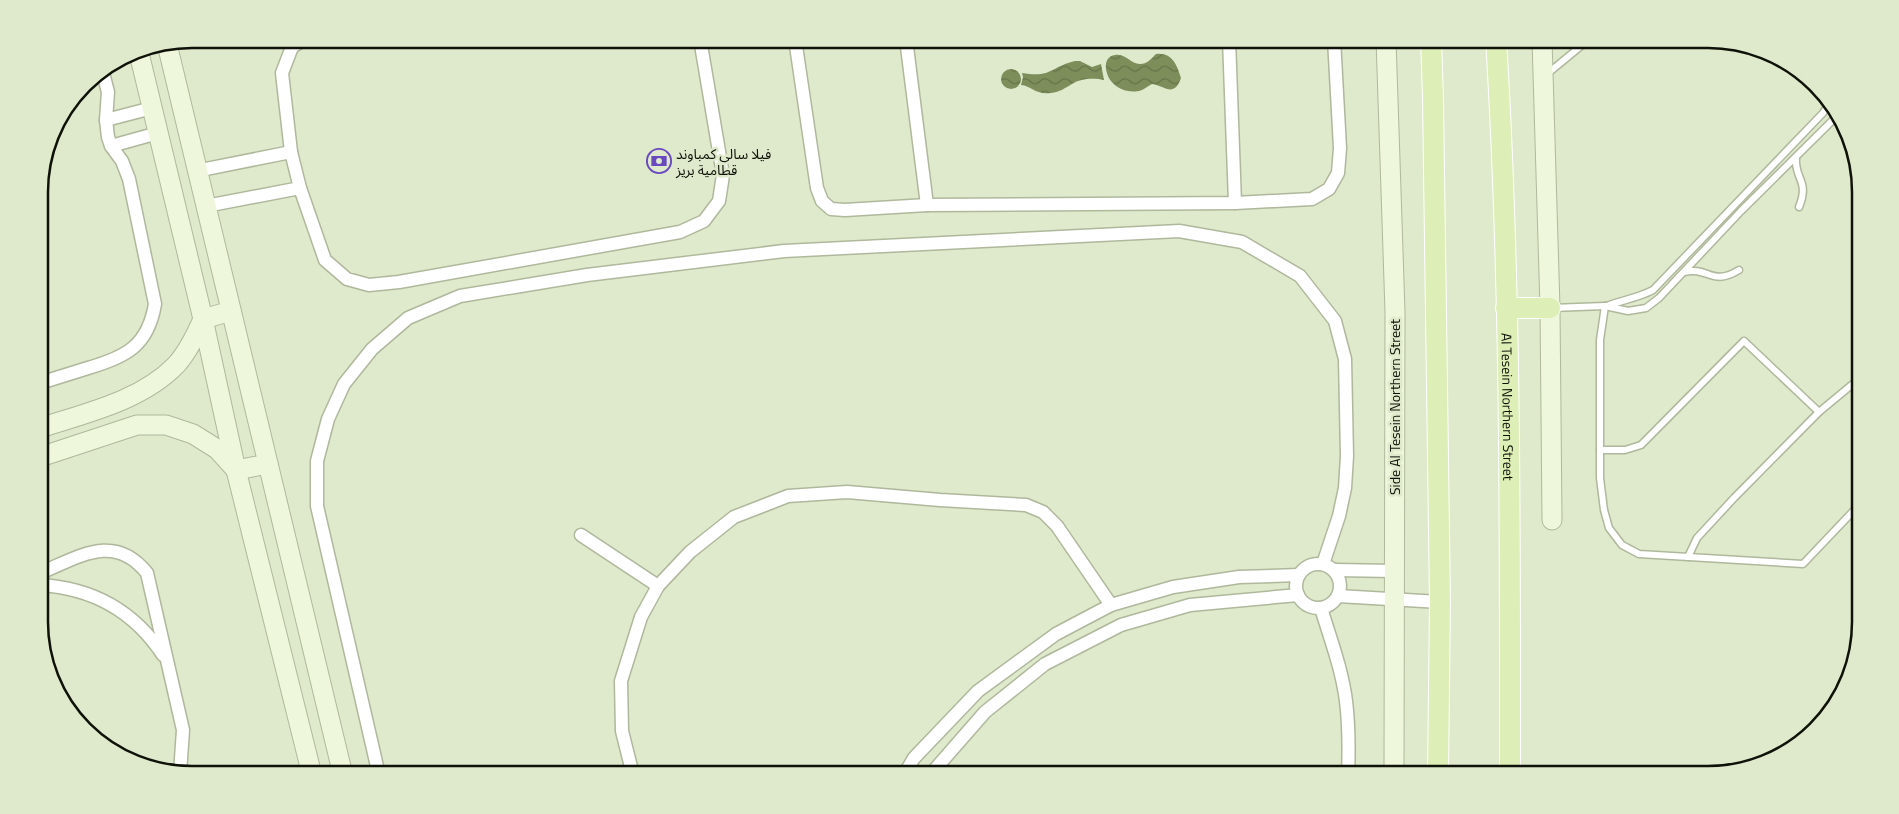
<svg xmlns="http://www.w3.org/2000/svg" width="1899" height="814" font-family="'Titillium Web','Noto Sans Arabic',sans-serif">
<defs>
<pattern id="water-waves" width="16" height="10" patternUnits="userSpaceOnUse" patternTransform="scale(1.25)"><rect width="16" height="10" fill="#7e8e5a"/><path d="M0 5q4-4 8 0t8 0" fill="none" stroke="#667348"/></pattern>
</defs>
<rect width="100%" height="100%" fill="#dfe9cc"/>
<g fill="url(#water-waves)">
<path d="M1156,54C1172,52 1177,65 1181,78C1174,98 1165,86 1152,84C1148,86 1146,88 1142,90C1131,94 1118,90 1111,81C1105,73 1102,57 1115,55C1126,53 1130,64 1140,64C1147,64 1151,59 1156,54Z"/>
<path d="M1075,61H1080L1092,67L1101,64L1104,80C1094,78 1081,78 1072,84C1065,88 1060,92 1051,93C1035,95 1032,86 1021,85L1023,77L1022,73C1052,78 1050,67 1075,61Z"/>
<circle cx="1011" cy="79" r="10"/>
</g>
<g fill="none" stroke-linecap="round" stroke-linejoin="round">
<defs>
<g id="lane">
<path d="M1547,74L1581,46L1593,39"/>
<path d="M1796,157C1794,180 1810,180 1799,207"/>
<path d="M1684,272C1709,266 1711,287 1739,270"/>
<path d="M1605,306L1600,340V478L1604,510L1609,528L1622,545L1639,554L1803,564L1860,504"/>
<path d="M1607,306C1622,300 1638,298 1653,290L1823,113L1830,102"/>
<path d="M1551,308L1605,306L1628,311L1646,308L1659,298L1741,211L1836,117"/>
<path d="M1600,450H1625L1641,445L1744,341L1819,412"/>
<path d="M1688,557L1697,538L1734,498L1819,412L1854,383L1860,380"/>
</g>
<g id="street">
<path d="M305,39L292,47L282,73L291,152L300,188L325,260L347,279L369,285L399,282L680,232L704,221L719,201L723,175L700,39"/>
<path d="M795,39L817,188L822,201L831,209L845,210L927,205L1235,203L1312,199L1329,189L1338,173L1340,148L1334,39"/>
<path d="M906,39L927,205"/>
<path d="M1229,39L1235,203"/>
<path d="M106,120L152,108"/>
<path d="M111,146L158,133"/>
<path d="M196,171L291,152"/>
<path d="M206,206L300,188"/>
<path d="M40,383C56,378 72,373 88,368C126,357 148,346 155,304L129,179L122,161L111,146L108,137L106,120L108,92L102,69"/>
<path d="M581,535L658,586"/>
<circle cx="1318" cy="586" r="22"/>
<path d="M1335,570L1394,571"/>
<path d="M40,573C79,557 114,532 147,573L183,730L180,773"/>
<path d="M40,585C92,588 134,611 163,655"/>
<path d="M1338,596L1440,602"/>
<path d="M1321,608C1330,638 1342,669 1346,701C1349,726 1349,750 1348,775"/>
<path d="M379,775L317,506V461L328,419L344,384L372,349L408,318L460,296L587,275L784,251L1179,231L1242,242L1300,276L1335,321L1345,359L1347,456L1345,488L1339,516L1323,564"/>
<path d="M633,775L622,731L621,681L641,617L658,586L690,552L734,517L788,496L847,492L940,500L1026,505L1043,512L1057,526L1111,605"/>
<path d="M904,775L914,758L978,691L1056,634L1111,605L1173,587L1239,577L1299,575"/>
<path d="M930,775L985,712L1045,664L1121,625L1190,605L1298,595"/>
</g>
<g id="secondary">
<path d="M1386,39L1395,312L1394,775"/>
<path d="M1542,39L1550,308L1552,520"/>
<path d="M167,44L343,775"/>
<path d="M138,49L203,319L236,470L312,775"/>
<path d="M40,428C86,413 141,401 176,365C188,352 196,335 203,319L231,311"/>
<path d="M40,457L137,425H166L193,434L217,449L236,470L268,464"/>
</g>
<g id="primary">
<path d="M1431,39L1433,98L1440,602L1438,775"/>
<path id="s1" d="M1496,39C1511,284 1510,530 1510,775"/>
<path d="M1506,308H1550"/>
</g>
</defs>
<use href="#lane" stroke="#afb89c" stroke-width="9"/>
<use href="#street" stroke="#afb89c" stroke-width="15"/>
<use href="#secondary" stroke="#afb89c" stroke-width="21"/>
<use href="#primary" stroke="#fff" stroke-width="22"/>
<use href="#lane" stroke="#fff" stroke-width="6"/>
<use href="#street" stroke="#fff" stroke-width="12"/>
<use href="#secondary" stroke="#eef7db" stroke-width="19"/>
<use href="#primary" stroke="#ddeeb6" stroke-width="20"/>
</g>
<defs>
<symbol id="bank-ring" viewBox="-11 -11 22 22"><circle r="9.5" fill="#dfe9cc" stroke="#6948c0" stroke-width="1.5"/><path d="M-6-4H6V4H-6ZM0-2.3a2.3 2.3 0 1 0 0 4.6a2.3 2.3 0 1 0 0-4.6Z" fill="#6948c0"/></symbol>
</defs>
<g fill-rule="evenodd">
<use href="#bank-ring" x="645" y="147" width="28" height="28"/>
</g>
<g text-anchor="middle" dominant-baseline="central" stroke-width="5" stroke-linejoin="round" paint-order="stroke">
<g font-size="14" fill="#0f1208" stroke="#dfe9cc" text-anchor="start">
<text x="676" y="153">فيلا سالى كمباوند<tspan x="676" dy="16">قطامية بريز</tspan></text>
</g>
<g font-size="14" fill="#0f1208" stroke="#dfe9cc">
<text transform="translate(1394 407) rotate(-90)">Side Al Tesein Northern Street</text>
<text stroke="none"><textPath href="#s1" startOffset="368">Al Tesein Northern Street</textPath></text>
</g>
</g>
<path d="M0 0H1899V814H0ZM192 48H1708A144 144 0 0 1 1852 192V622A144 144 0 0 1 1708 766H192A144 144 0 0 1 48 622V192A144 144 0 0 1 192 48Z" fill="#dfe9cc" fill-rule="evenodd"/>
<path fill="none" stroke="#0f1208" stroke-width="2.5" d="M192 48H1708A144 144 0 0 1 1852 192V622A144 144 0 0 1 1708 766H192A144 144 0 0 1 48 622V192A144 144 0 0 1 192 48Z"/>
</svg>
